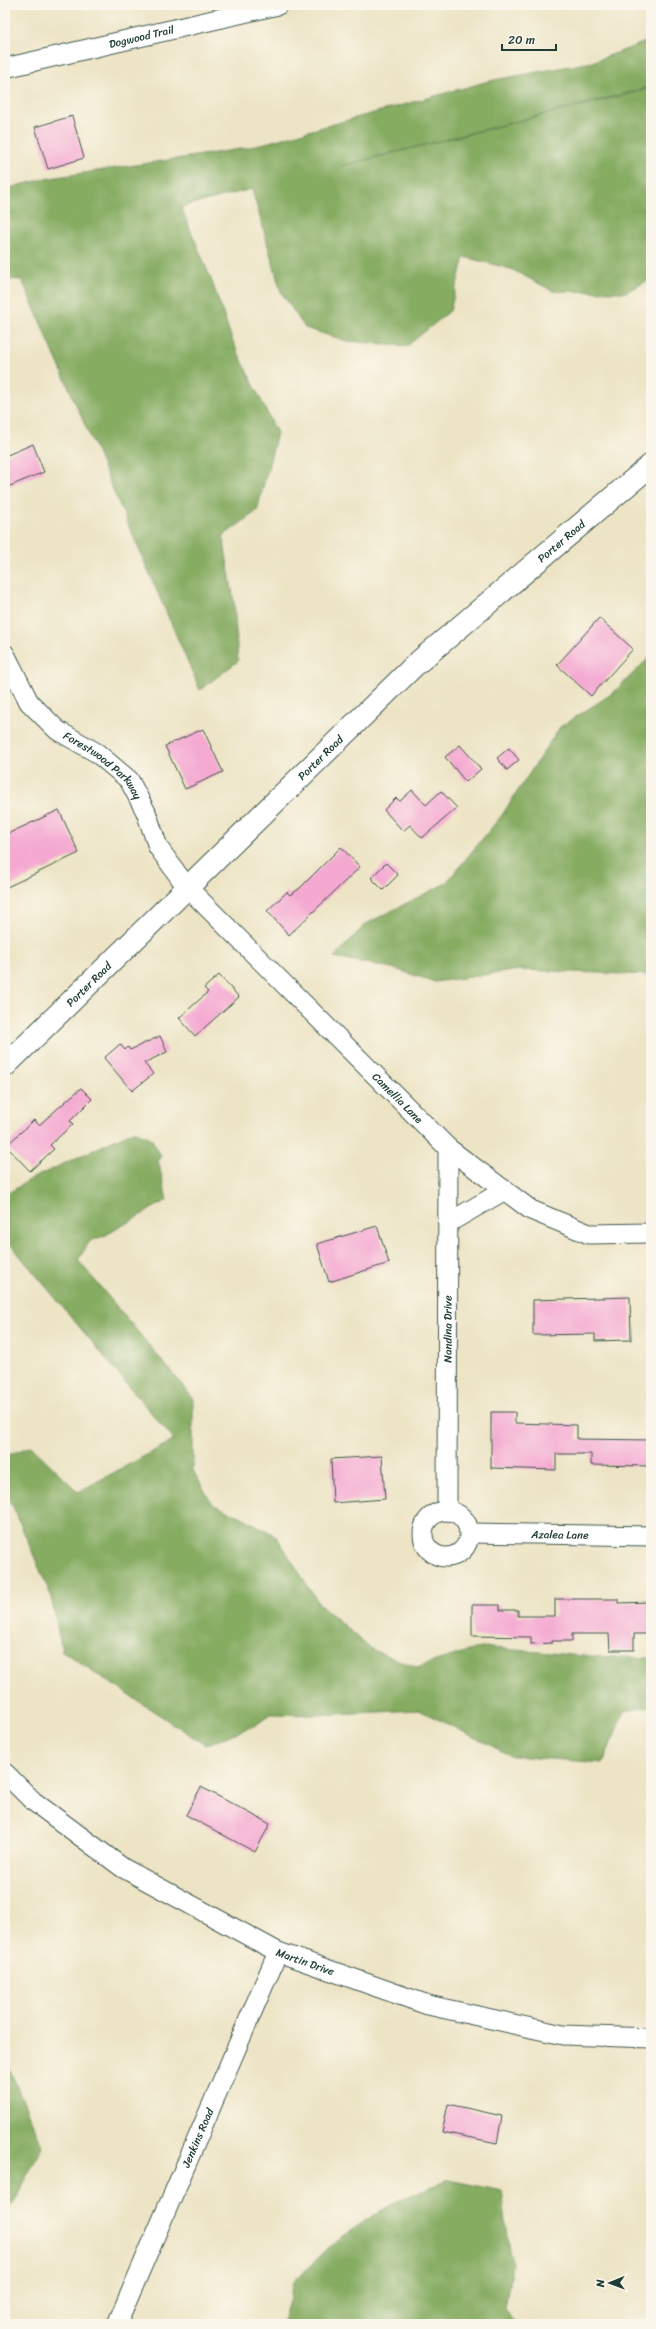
<svg xmlns="http://www.w3.org/2000/svg" width="656" height="2329" font-family="Sriracha,sans-serif">
<rect width="100%" height="100%" fill="#fbf7ec"/>
<filter id="ink" filterUnits="userSpaceOnUse"><feTurbulence type="fractalNoise" baseFrequency=".025" numOctaves="2"/><feDisplacementMap in="SourceGraphic" scale="8" xChannelSelector="R" yChannelSelector="G"/><feConvolveMatrix kernelMatrix="1 2 1 2 8 2 1 2 1" color-interpolation-filters="sRGB"/></filter>
<filter id="wash" filterUnits="userSpaceOnUse"><feTurbulence type="fractalNoise" baseFrequency=".012" numOctaves="4" result="noise"/><feDisplacementMap in="SourceGraphic" scale="16" xChannelSelector="R" yChannelSelector="G"/><feGaussianBlur stdDeviation="0.9" result="paint"/><feColorMatrix in="noise" values="0 0 0 0 0 0 0 0 0 0 0 0 0 0 0 0 0 1.4 0 .05"/><feComposite in="paint" operator="in"/></filter>
<g filter="url(#wash)">
<rect width="100%" height="100%" fill="#ede4c5"/>
<g fill="#86ac62" stroke="#52744b">
<path d="M651,40V87L341,166L651,88V279L626,292L553,291L511,269L464,257L450,311L407,346L347,341L305,328L281,292L252,189L181,207L211,279L233,342L277,433L257,511L223,536L234,602L238,661L200,690L22,280L5,279V189L44,179L247,148L489,81L592,62Z"/>
<path d="M651,656V975L519,970L435,982L392,968L334,957L366,924L446,883L502,815L560,727L613,693Z"/>
<path d="M134,1131L151,1138L161,1156L158,1160L167,1200L106,1235L90,1241L78,1260L193,1398V1470L212,1504L240,1516L276,1536L320,1605L373,1650L416,1667L481,1647L585,1656L651,1658V1707L624,1711L603,1763L512,1756L419,1710L315,1715L271,1714L256,1725L205,1745L62,1651L51,1596L8,1495L6,1456L31,1446L78,1492L174,1440L5,1238V1195L31,1179Z"/>
<path d="M5,2058L42,2146L14,2203L5,2211Z"/>
<path d="M449,2180L502,2191L512,2265L505,2308L516,2324H282L295,2280L339,2238L400,2199Z"/>
</g>
<g id="blocks">
<g fill="#f4a9d1">
<path d="M72,116L84,158L48,169L35,127Z"/>
<path d="M33,444L44,472L5,488V456Z"/>
<path d="M599,618L633,649L591,696L557,665Z"/>
<path d="M203,729L223,772L185,789L165,746Z"/>
<path d="M460,745L481,769L466,782L445,757Z"/>
<path d="M509,748L519,760L507,770L497,758Z"/>
<path d="M412,790L426,805L441,791L457,808L422,838L410,825L403,831L384,810L396,798L400,801Z"/>
<path d="M59,810L79,853L5,888V835Z"/>
<path d="M341,847L360,867L289,935L267,911L287,892L290,895L299,889Z"/>
<path d="M386,863L398,875L383,890L371,878Z"/>
<path d="M219,975L239,997L195,1036L179,1018L208,992L204,988Z"/>
<path d="M160,1036L167,1052L144,1063L153,1074L132,1091L104,1058L120,1044L125,1050L128,1047L130,1050Z"/>
<path d="M81,1088L92,1099L70,1121L73,1124L50,1145L54,1149L30,1171L6,1146L34,1120L39,1125Z"/>
<path d="M377,1226L389,1263L329,1282L317,1244Z"/>
<path d="M630,1297L631,1340L595,1341V1334L533,1335V1300Z"/>
<path d="M491,1412H515V1423L577,1425V1439L651,1440V1466L591,1465V1454H556V1470L491,1468Z"/>
<path d="M382,1456L385,1499L333,1503L331,1459Z"/>
<path d="M555,1599H618V1603L651,1602V1634H634V1650H610L609,1634H572V1641H552V1643L531,1644V1637L472,1636V1605H500V1610H518V1616H555Z"/>
<path d="M201,1787L270,1824L255,1852L186,1815Z"/>
<path d="M448,2104L502,2116L497,2143L442,2132Z"/>
</g>
</g>
</g>
<g filter="url(#ink)">
<use href="#blocks" fill-opacity="0" stroke="#3e564a" stroke-width="1"/>
<g fill="none" stroke-linecap="round" stroke-linejoin="round">
<defs>
<g id="minor">
<path id="s1" d="M5,68L278,5"/>
<path id="s2" d="M5,654L29,702L57,730L97,753L129,780L146,812L158,847L186,886L448,1148L531,1210L589,1234L651,1233"/>
<path d="M448,1223L505,1190"/>
<path id="s3" d="M447,1511L448,1148"/>
<circle cx="446" cy="1534" r="23"/>
<path id="s4" d="M469,1533L651,1536"/>
<path id="s5" d="M5,1773L33,1801L123,1868L278,1952L428,2005L563,2035L651,2038"/>
<path id="s6" d="M117,2324L278,1952"/>
</g>
<g id="secondary">
<path id="s7" d="M5,1066L415,665L651,465"/>
</g>
</defs>
<use href="#minor" stroke="#3e564a" stroke-width="21"/>
<use href="#secondary" stroke="#3e564a" stroke-width="24"/>
<use href="#minor" stroke="#fff" stroke-width="19"/>
<use href="#secondary" stroke="#fff" stroke-width="22"/>
</g>
</g>
<g text-anchor="middle" dominant-baseline="central" stroke-width="4" stroke-linejoin="round" paint-order="stroke">
<g font-size="11" fill="#1f3d34" stroke="#fbf7ec">
<text stroke="none"><textPath href="#s1" startOffset="140">Dogwood Trail</textPath></text>
<text stroke="none"><textPath href="#s7" startOffset="765">Porter Road</textPath></text>
<text stroke="none"><textPath href="#s7" startOffset="441">Porter Road</textPath></text>
<text stroke="none"><textPath href="#s2" startOffset="152">Forestwood Parkway</textPath></text>
<text stroke="none"><textPath href="#s7" startOffset="117">Porter Road</textPath></text>
<text stroke="none"><textPath href="#s2" startOffset="602">Camellia Lane</textPath></text>
<text stroke="none"><textPath href="#s3" startOffset="182">Nandina Drive</textPath></text>
<text stroke="none"><textPath href="#s4" startOffset="91">Azalea Lane</textPath></text>
<text stroke="none"><textPath href="#s5" startOffset="357">Martin Drive</textPath></text>
<text stroke="none"><textPath href="#s6" startOffset="203">Jenkins Road</textPath></text>
</g>
</g>
<rect width="656" height="2329" fill="none" stroke="#fbf7ec" stroke-width="20"/>
<g transform="translate(610 2283) rotate(269)" stroke="#fbf7ec" stroke-width="3" paint-order="stroke">
<path d="M0-3L7 15L0 10L-7 15Z" fill="#1f3d34"/>
<text y="-6" font-size="11" font-weight="bold" text-anchor="middle" fill="#1f3d34">N</text>
</g>
<path d="M502 44v6h54v-6" fill="none" stroke="#1f3d34" stroke-width="2"/>
<text x="508" y="44" font-size="12" fill="#1f3d34" stroke="#fbf7ec" stroke-width="3" paint-order="stroke">20 m</text>
</svg>
